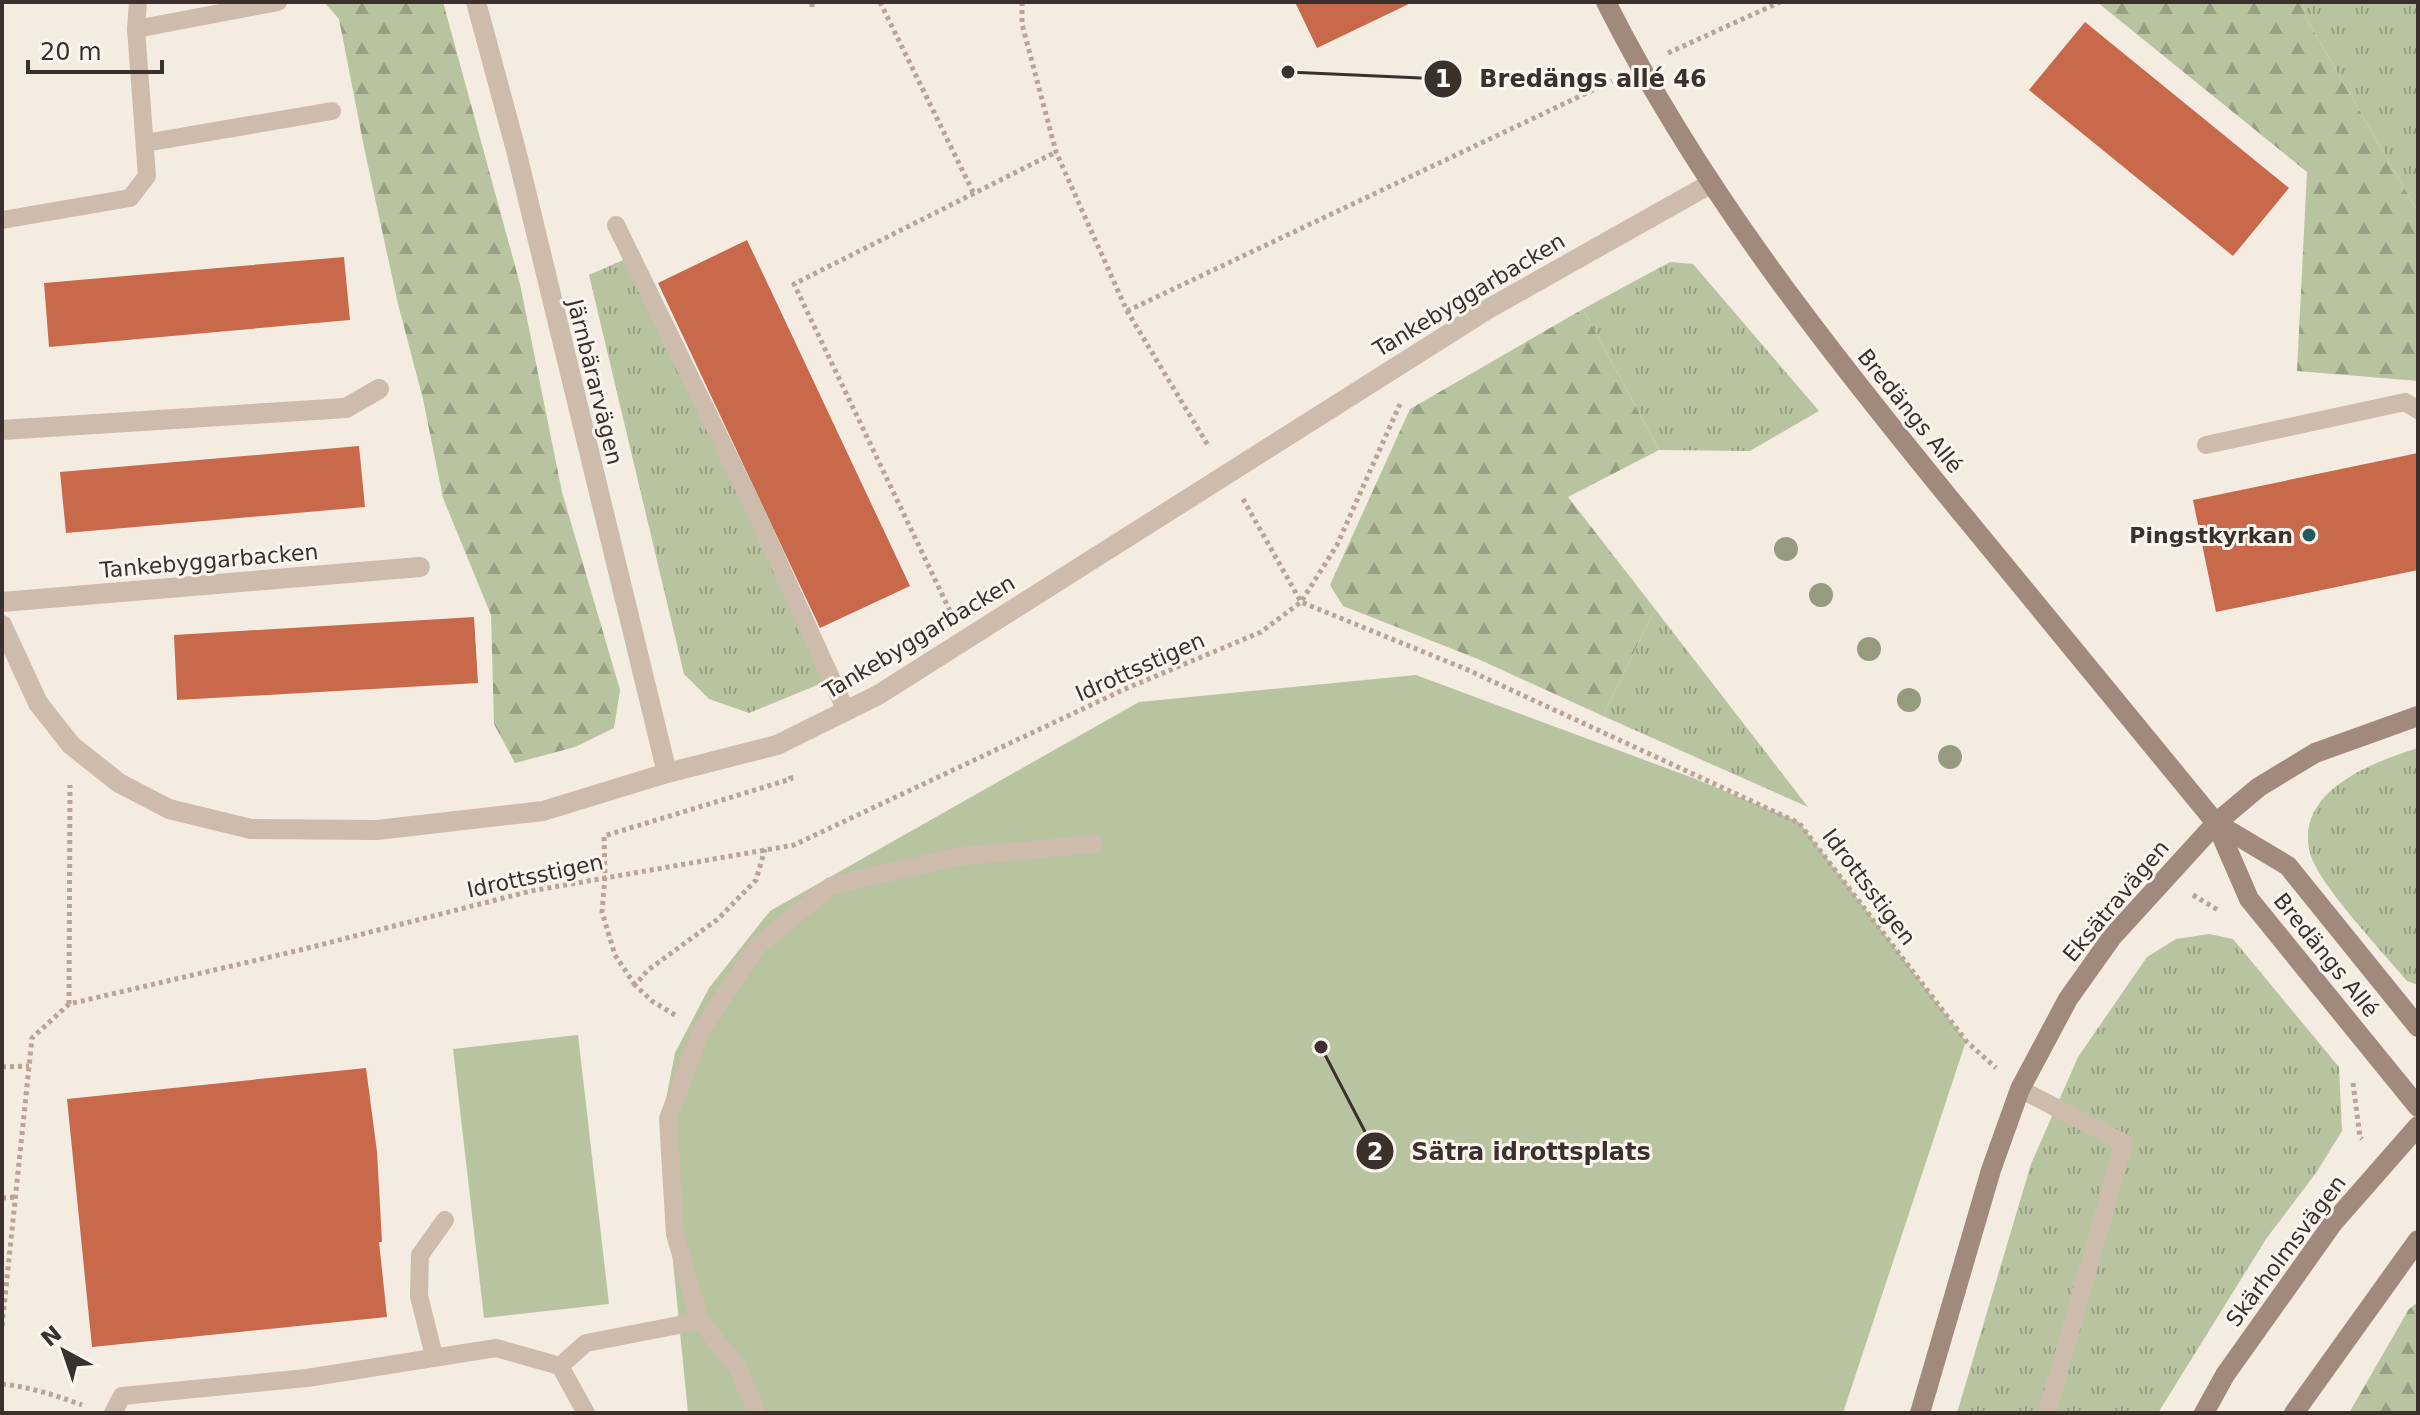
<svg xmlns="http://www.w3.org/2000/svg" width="2420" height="1415" font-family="'DejaVu Sans',sans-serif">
<defs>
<pattern id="grass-tufts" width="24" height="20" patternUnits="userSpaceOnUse" patternTransform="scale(2)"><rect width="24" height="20" fill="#b8c4a0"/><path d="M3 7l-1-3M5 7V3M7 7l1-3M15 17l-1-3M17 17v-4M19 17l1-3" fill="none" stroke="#97a083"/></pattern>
<pattern id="forest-firs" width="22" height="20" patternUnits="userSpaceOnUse" patternTransform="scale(2)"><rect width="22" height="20" fill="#b8c4a0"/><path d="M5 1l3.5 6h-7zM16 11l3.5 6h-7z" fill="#97a083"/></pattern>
</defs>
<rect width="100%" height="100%" fill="#f4ebe1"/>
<g fill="url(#grass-tufts)">
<path d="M2303,2H2418V212L2306,18Z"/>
<path d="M630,257L827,681L749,713L709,699L684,674L589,275Z"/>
<path d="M1670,262L1693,264L1819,411L1750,451L1659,450L1583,309Z"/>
<path d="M1655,609L1808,807L1603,716Z"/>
<path d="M2418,748V985L2407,981C2384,953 2318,884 2310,853C2294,791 2373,762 2418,748Z"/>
<path d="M2209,934L2233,939L2339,1067L2342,1131L2316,1173L2266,1239L2158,1413H1957L2031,1164L2078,1057L2147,957L2176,939Z"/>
</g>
<g fill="url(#forest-firs)">
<path d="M324,2H443L520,284L562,492L620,690L614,728L575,747L515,763L494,724L491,615L443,498L423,399L398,304L365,152L339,19Z"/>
<path d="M2097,2H2303L2306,18L2418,212V381L2297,371L2307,172Z"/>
<path d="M1583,309L1659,450L1568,497L1655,609L1603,716L1478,659L1343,606L1330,585L1410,409Z"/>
<path d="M2418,1302V1413H2349L2409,1309Z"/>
</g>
<g fill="#b8c4a0">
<path d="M1416,675L1693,778L1799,822L1966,1041L1843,1413H688L660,1130L675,1053L709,988L770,911L1139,702Z"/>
<path d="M578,1035L609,1304L484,1318L453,1049Z"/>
</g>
<g fill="#c8694b">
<path d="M1295,2H1413L1317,48Z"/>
<path d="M2085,22L2289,188L2233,256L2029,90Z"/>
<path d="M747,240L910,586L820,628L658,283Z"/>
<path d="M344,257L350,320L49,347L44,283Z"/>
<path d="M359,446L365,507L66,533L60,472Z"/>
<path d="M2418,453V570L2216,612L2193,500Z"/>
<path d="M474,617L478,683L177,700L174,635Z"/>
<path d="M366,1068L377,1152L382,1242H379L387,1317L92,1347L67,1099Z"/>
</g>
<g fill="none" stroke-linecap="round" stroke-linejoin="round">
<g stroke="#b9a596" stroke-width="5" stroke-dasharray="4 4" stroke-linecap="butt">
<path d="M880,2L974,194"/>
<path d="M1022,2V24L1056,152L1127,311L1209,447"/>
<path d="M812,7V2"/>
<path d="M1668,53L1780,2"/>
<path d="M1127,311L1612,81"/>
<path d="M1243,499L1301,602L1468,670L1799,823L1967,1042L1996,1068"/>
<path d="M950,611L794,284L1056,152"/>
<path d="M2193,895L2218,910"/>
<path d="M635,985L615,955L602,912L605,876L604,836L791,779L790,775"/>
<path d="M69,1004L70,785"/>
<path d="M675,1015L652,1001L635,985L648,970L718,919L756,880L765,849"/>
<path d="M2,1067L29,1066"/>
<path d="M2353,1083L2360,1137L2362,1139"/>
<path d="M2,1198L15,1197"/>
<path d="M2,1326L32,1038L69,1004L300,950L531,891L794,845L1125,689L1261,632L1301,602L1337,545L1400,404"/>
<path d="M2,1384C30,1387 55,1395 82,1405"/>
</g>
<g stroke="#cdbbac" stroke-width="18">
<path d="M136,29L278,2"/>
<path d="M145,143L332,111"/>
<path d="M2,220L130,198L147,176L136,29L138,2"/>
<path d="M616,225L752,504L846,711"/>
<path d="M2206,445L2405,402L2418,410"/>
<path d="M2020,1089L2124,1143L2047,1413"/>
<path d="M700,1321L675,1234L668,1119L701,1030L758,945L831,886L955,857L1094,844"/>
<path d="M434,1356L419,1296L420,1255L445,1220"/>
<path d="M560,1366L586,1343L700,1321L737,1366L757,1413"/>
<path d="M113,1413L122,1396L307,1378L496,1348L560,1366L586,1413"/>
</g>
<g stroke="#cdbbac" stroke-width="20">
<path d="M476,2L516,150L667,773"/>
<path d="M2,430L346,408L379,389"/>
<path d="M2,602L420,567"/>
<path d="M2,625L38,703L71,745L119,783L169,809L251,829L377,830L543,811L667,773L777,745L878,695L1488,309L1710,184"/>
</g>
<g stroke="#a18a7d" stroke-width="20">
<path d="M1606,2C1698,185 1821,341 1950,499C2039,607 2128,715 2216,823L2249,899L2418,1107"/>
<path d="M2216,823L2288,866L2418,1027"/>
<path d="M1920,1413L1991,1170L2020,1089L2068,999L2112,937L2216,823L2259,787L2315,753L2418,716"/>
<path d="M2204,1413L2225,1375L2333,1223L2418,1126"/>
<path d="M2294,1413L2418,1240"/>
</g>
</g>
<g fill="#969b7f">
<circle cx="1786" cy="549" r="12"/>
<circle cx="1821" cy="595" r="12"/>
<circle cx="1869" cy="649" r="12"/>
<circle cx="1909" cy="700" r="12"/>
<circle cx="1950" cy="757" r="12"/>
</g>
<circle fill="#1f5a5e" stroke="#fbf5ee" stroke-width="3" cx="2309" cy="535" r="8"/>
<g text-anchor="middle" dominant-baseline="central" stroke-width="6" stroke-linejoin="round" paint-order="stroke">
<g font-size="22" fill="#3b302b" stroke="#fbf5ee">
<text transform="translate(1469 295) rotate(-31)">Tankebyggarbacken</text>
<text transform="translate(595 382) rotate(76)">Järnbärarvägen</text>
<text transform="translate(1910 411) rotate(51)">Bredängs Allé</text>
<text transform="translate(209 561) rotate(-5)">Tankebyggarbacken</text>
<text transform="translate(919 637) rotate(-31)">Tankebyggarbacken</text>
<text transform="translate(1140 667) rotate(-24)">Idrottsstigen</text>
<text transform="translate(535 876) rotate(-12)">Idrottsstigen</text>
<text transform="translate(1869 887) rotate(53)">Idrottsstigen</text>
<text transform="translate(2116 901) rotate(-50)">Eksätravägen</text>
<text transform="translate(2326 955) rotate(51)">Bredängs Allé</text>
<text transform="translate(2286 1251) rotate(-53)">Skärholmsvägen</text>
</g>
<g font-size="22" font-weight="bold" fill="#3b302b" stroke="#fbf5ee" text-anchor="end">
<text x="2293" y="535">Pingstkyrkan</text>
</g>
</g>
<path fill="none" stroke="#3b302b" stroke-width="3" d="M1288 72L1443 79M1321 1047L1375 1151"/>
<g fill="#3b302b" stroke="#fbf5ee" stroke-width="3">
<circle cx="1288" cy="72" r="8"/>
<circle cx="1321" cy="1047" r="8"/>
<circle cx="1443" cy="79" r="20"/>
<circle cx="1375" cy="1151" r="20"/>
</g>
<g font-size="24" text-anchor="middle" font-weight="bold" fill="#fff">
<text x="1443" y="87">1</text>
<text x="1375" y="1160">2</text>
</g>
<g font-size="24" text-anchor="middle" font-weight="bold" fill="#3b302b" stroke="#fbf5ee" stroke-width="6" stroke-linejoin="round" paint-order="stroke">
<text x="1593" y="87">Bredängs allé 46</text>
<text x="1531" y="1160">Sätra idrottsplats</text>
</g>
<rect width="2420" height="1415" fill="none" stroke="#3b302b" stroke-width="8"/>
<g transform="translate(64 1351) rotate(320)" stroke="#fbf5ee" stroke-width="6" paint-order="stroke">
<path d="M0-6L14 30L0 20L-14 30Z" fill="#3b302b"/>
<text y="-12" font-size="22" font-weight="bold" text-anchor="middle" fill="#3b302b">N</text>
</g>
<path d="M28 60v12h134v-12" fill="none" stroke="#3b302b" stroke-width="4"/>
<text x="40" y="60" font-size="24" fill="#3b302b" stroke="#fbf5ee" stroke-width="6" paint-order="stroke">20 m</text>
</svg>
